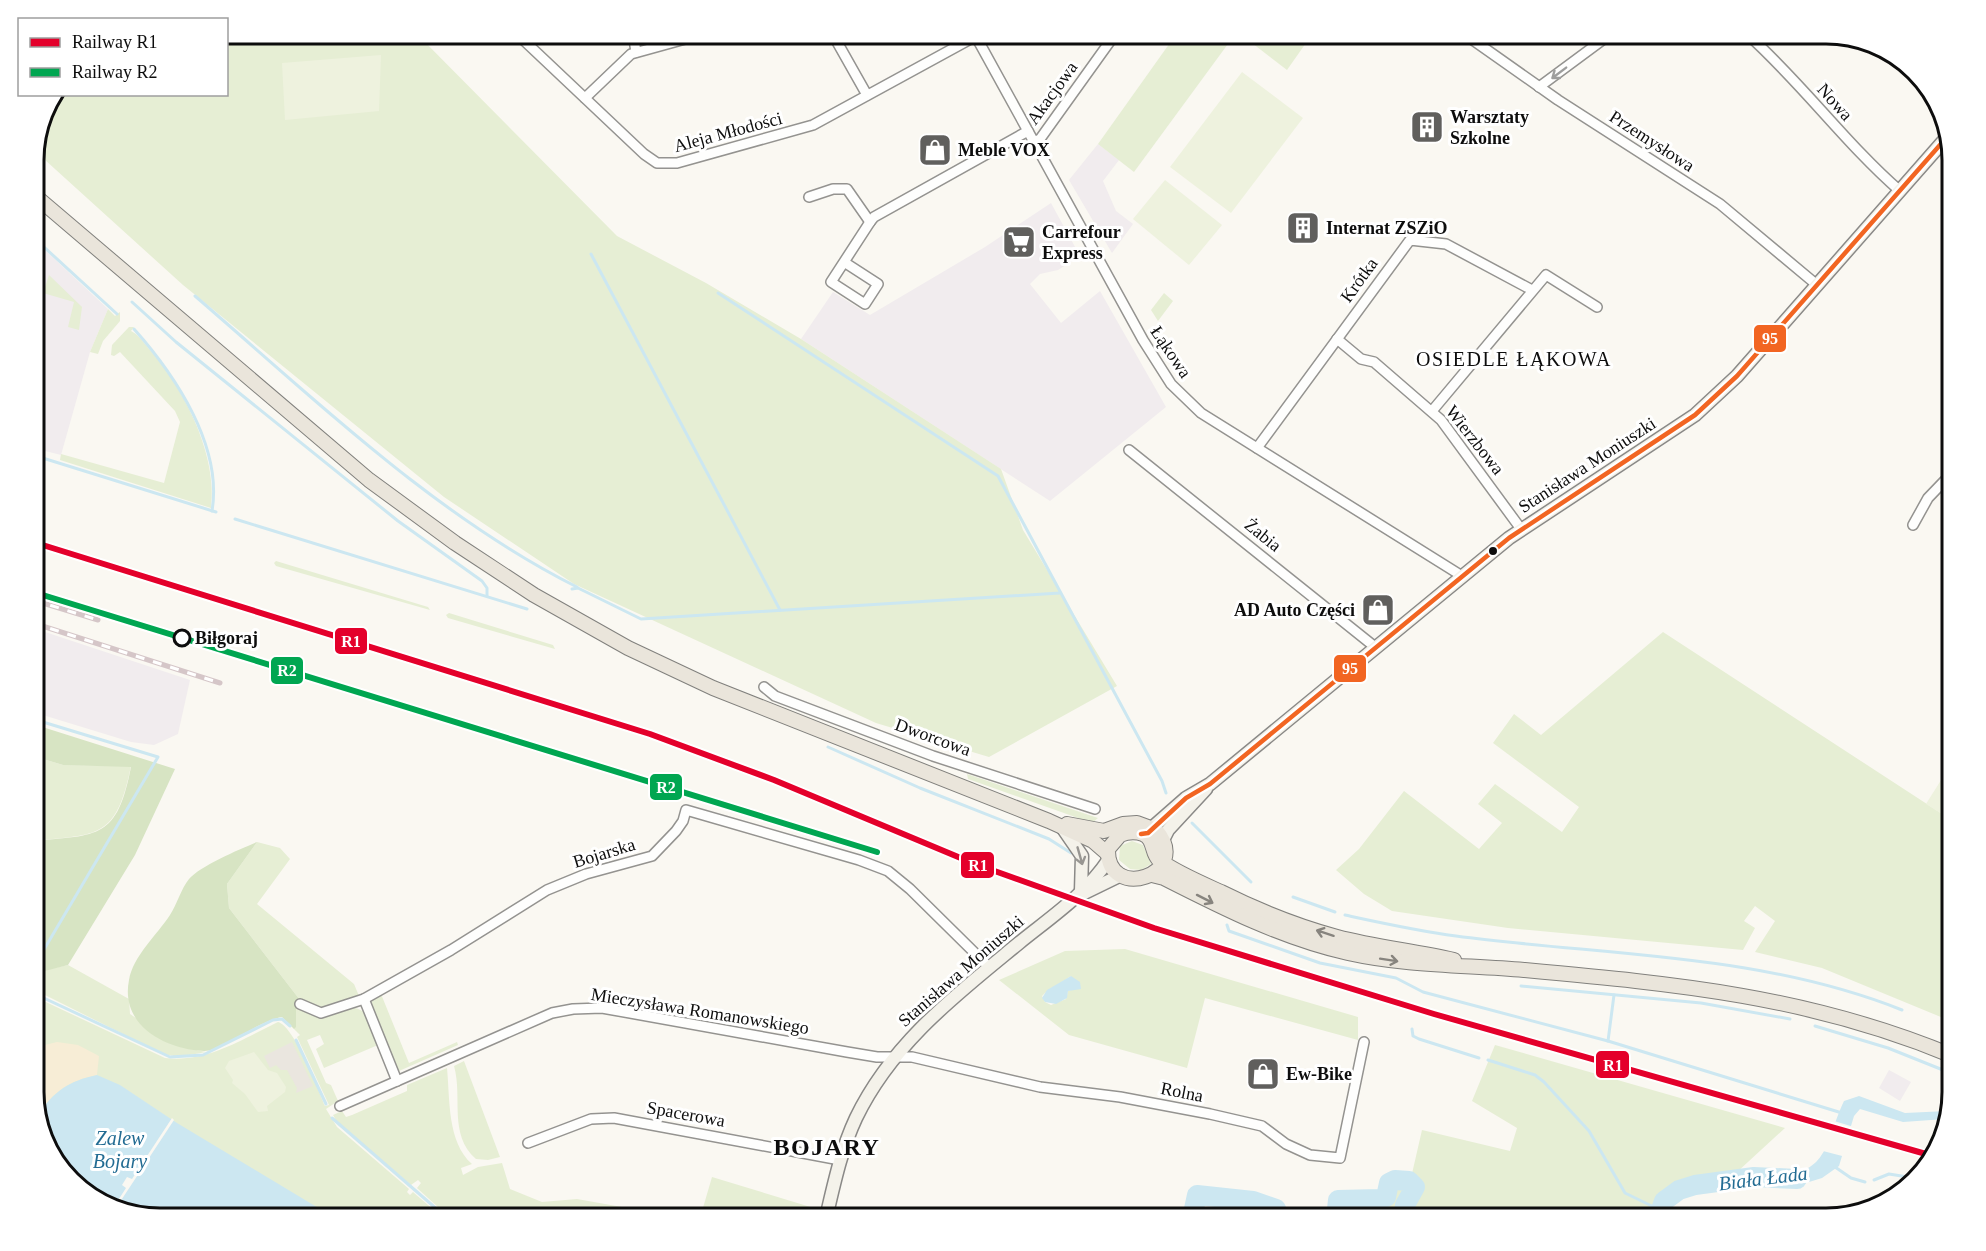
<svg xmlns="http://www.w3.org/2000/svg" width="1986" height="1251" font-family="Georgia,serif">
<rect width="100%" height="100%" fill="#faf8f2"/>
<g fill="#f1ecee">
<path d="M1098,144L1119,160L1103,181L1116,211L1133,224L1112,253L1069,180Z"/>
<path d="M1051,203L1080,256L1058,270L1040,274L1030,284L1061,323L1100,291L1166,407L1050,501L801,339L833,292L870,315L985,247Z"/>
<path d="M33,239L108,309L90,352L61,455L33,448Z"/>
<path d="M33,628L190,680L178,734L154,745L131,742L33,712Z"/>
<path d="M1889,1070L1911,1082L1900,1101L1879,1088Z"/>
</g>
<g fill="#e6eed4" fill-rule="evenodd">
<path d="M227,33H416L617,236L706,283L801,339L1001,469L1023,530L1117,686L989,757L876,723L574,584L444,497L183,285L34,150L43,111L54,95L226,94Z"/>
<path d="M1177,33H1236L1134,172L1098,144Z"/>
<path d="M1239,33H1313L1287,70Z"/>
<path d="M49,275L82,307L79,330L68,327L74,302L43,293Z"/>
<path d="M1164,293L1173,301L1158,321L1151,310Z"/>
<path d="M108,309L115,316L120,312V321L103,341L98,354L90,352Z"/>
<path d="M129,327H134L131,331C138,334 144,343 150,350C184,388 218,456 211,508L60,460L61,454L164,483L180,422L175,411L120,352L114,356L111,355L112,345Z"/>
<path d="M276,561L428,607L430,610L276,566L274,563Z"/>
<path d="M449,613L553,645L555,649L448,618L446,615Z"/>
<path d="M1663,632L1953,821V1022L1822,968L1755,952L1775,921L1755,906L1744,921L1755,928L1743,950L1508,928L1392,911L1364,894L1336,870L1359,849L1404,791L1479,849L1502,823L1478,804L1495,784L1562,832L1579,807L1493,743L1514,714L1541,735Z"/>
<path d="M33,756L63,765L131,766C116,839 99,834 33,841Z"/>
<path d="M967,774L1098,818L1092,823L968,779Z"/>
<path d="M1132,841L1143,845L1151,864L1141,870L1130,869L1119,860L1120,846Z"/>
<path d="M257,842L280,848L290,859L257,904L354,984L359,996L318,1010L300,1000L229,908L227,884Z"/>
<path d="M1125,949L1358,1017V1040L1205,998L1187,1068L1069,1035L999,980L1065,951ZM1071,976L1074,989L1068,991L1066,999L1051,1005L1045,1002L1042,996L1045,993Z"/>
<path d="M68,965L129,999L130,1014L177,1046L206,1052L179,1057L163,1054L33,989C33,969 53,969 68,965Z"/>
<path d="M381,994L409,1063L457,1042L458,1045L399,1071L372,1006V1000Z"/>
<path d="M33,996L165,1058C207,1063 242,1039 278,1022C294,1026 318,1089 325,1106L329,1105L297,1037L300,1035L294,1029L296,1004C326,1032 349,990 369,1018C373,1025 375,1037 378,1045L324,1068L316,1049L324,1044L320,1035L307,1040L326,1083L331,1085L338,1101L326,1109L337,1127L409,1189L407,1192L410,1195L413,1192L443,1218H160L90,1197L50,1155L33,1099Z"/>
<path d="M1495,1045L1785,1128L1736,1173L1689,1180L1654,1202L1652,1218H1406L1408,1204L1417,1193L1415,1182L1411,1178L1422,1130L1510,1151L1517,1128L1472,1101Z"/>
<path d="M464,1061L500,1157L488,1160L476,1159C448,1134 463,1098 454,1066Z"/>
<path d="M447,1068C450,1099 447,1142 472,1164L461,1168L463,1175L478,1167L502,1163L510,1189L542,1202L577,1199L661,1214L660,1218H450L417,1188L421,1183L418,1180L411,1185L337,1122L333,1115L342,1111L346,1117L352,1115L407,1091V1085Z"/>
<path d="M712,1177L817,1209L816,1218H700Z"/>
<path d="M1400,1182H1406L1413,1191L1402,1206L1400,1218H1350L1341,1201L1386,1200L1390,1189Z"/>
</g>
<g fill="#d7e4c3">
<path d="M33,724L175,769L135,855L68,965L41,972L33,982V841C99,835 117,839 131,767L63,765L33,756Z"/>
<path d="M257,842L227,884L229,908L300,1000L296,1004V1027L294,1029L282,1017C260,1020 219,1052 204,1051C164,1049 120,1025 129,980C133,956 157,935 170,915C177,904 181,889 189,879C200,866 240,849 257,842Z"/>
</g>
<path fill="#f7edd6" d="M57,1042L78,1045L99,1056L97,1075C69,1081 54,1091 38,1115L33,1099V1048Z"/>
<g fill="#eef2de">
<path d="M381,55L379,111L285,120L282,63Z"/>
<path d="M1242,72L1303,118L1231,213L1170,167Z"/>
<path d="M1165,180L1222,225L1189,265L1133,219Z"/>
<path d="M1953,761V821L1926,804Z"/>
<path d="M254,1052L268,1070L277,1073L286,1087L285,1092L267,1106L268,1111L258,1112L245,1094L232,1083L233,1080L225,1068L229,1061Z"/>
</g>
<path fill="#eae6df" d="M292,1042L313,1086L296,1093L297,1088L287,1070H281L276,1065L270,1068L264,1056Z"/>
<g fill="#cce7f1">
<path d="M1071,976L1080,982L1081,989L1068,991L1067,998L1056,1004L1045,1002L1042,998L1047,990Z"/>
<path d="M97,1075L120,1085L177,1123L335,1218H160L90,1197L50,1155L38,1115C54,1091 69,1081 97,1075Z"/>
<path d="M1859,1096L1905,1113L1947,1111L1945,1119L1903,1122L1860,1109L1854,1116L1839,1166L1822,1178L1809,1182L1772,1183L1771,1174C1830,1177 1824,1143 1844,1101Z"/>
</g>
<g fill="#faf8f2">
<path d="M172,1118L174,1120L118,1205H115L126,1188L122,1185L127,1177L132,1179Z"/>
<path d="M1834,1121L1854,1127L1846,1157L1823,1151Z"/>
</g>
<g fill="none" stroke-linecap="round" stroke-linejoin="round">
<g stroke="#cce7f1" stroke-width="3">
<path d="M33,237L117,314"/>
<path d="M591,254L780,610"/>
<path d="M718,293L998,476L1162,781L1166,793"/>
<path d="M195,296C316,400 434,515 577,587"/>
<path d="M132,302L176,342L398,521L482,581L487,588V596"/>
<path d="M134,329C175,375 223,446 212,511"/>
<path d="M33,455L216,512"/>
<path d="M235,519L527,609"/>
<path d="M572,589L578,588L641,619L1060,593"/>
<path d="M33,719L158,757L33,968"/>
<path d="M828,747L920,788L1049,839L1071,853"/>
<path d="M1192,823L1251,882"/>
<path d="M1293,897L1335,912"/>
<path d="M1345,915C1382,923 1418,931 1456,936C1606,956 1759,953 1902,1010"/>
<path d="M1227,925L1229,931L1320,963L1396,978L1423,992L1608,1041L1842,1113"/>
<path d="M1521,986L1701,1003L1790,1019"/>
<path d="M33,993L170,1057L203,1055L273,1020L282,1019L290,1026"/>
<path d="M1815,1026L1888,1048L1953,1074"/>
<path d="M1412,1029L1413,1036L1419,1039L1479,1058"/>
<path d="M296,1040L326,1104"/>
<path d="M1608,1041L1614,995"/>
<path d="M1488,1060L1535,1075L1544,1082L1589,1131L1625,1193L1660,1210"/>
<path d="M332,1118L447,1218"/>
<path d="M1835,1167L1851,1178L1865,1182"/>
<path d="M1874,1180L1889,1174L1914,1178"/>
</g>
<g stroke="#cce7f1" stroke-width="20">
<path d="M1192,1218L1197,1195L1253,1201L1276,1209L1279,1218"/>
<path d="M1336,1218L1338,1200L1380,1199L1386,1197L1389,1183L1395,1180L1409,1181L1415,1187L1405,1205L1404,1218"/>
<path d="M1658,1218L1664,1201L1679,1190L1695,1185L1754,1177L1797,1179"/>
</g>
<defs>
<g id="street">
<path d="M516,33L644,154L657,163H677L813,125L976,36"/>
<path d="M633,33L636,52"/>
<path d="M832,33L867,95"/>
<path d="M974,33L1143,340L1171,384L1201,413L1462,576"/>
<path d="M1463,33L1558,100L1720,204L1817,285"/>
<path d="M1746,33C1801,82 1845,143 1900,191"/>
<path d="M1539,87L1612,33"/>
<path d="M585,98L631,54L707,33"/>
<path d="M1034,142L1040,139L1116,33"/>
<path d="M809,197L833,189H847L870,222"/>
<path d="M844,262L878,284L865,304L831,282L870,222L874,217L1028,131"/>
<path d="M1337,339L1361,359L1374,362L1441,420L1521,529"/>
<path d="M1432,411L1546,275L1597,307"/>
<path d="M1257,448L1410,240L1446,244L1532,290"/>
<path d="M1129,450L1375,647"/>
<path d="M1913,525L1928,498L1953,472"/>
<path d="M764,687L775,696L933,756L1095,809"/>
<path d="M364,999L397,1081"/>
<path d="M300,1004L321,1013L364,999L451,950L547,890L586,874L652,856L676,831L683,821L686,810L859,860L888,871L910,889L989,967"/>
<path d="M340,1106L552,1013L573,1009L602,1008L847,1052L877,1057H912L1040,1087L1120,1097L1210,1114L1262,1126L1286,1144L1310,1155L1340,1158L1364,1042"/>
<path d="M528,1143L591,1119L614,1118L840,1160"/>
</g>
<g id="secondary">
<path d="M1062,827L1082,856L1081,891"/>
<path d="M1145,834L1186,798L1210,784L1509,538L1695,415L1737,376L1947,137"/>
<path d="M1163,840L1168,830L1206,789"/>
<path d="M1080,895L1121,875"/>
<path d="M826,1218C834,1184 841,1150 856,1118C892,1043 957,994 1019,943C1051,917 1086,894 1109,859"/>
</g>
<g id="primary">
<path d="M33,194L369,480L455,543L534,595L628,648L713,688L1049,821L1093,841L1108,854"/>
<path d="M1067,824L1104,831L1123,824L1137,823L1156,830C1194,875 1106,903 1108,849L1120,835C1127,832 1135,831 1143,834C1155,839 1151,853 1159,860C1177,873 1201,883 1221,892C1257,910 1297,926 1337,937C1375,947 1415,951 1454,960"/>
<path d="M1152,875L1164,878C1223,908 1282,938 1348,953C1406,966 1465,965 1524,970C1677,984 1809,996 1953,1056"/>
</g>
</defs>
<use href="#street" stroke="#949390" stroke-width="12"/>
<use href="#secondary" stroke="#8a8987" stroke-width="15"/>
<use href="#primary" stroke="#81807d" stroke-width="16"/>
<use href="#street" stroke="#fefefd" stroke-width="9"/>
<use href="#secondary" stroke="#f4f2ea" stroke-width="12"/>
<use href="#primary" stroke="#eae5db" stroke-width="14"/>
<defs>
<g id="rail">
<path d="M33,542L650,734L774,780L975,864L1154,928L1434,1014L1933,1156"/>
<path d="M33,600L98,620"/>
<path d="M33,623L220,683"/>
</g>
</defs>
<use href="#rail" stroke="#d5c6c8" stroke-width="5"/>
<use href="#rail" stroke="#fff" stroke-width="3" stroke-dasharray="9" stroke-linecap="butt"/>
<defs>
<path id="bus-1" d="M1141,834L1148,833L1186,798L1210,784L1509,538L1695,415L1737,376L1947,137"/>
</defs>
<use href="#bus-1" stroke="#fff" stroke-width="9"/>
<use href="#bus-1" stroke="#f26522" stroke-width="4.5"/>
<defs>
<path id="rail-1" d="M33,542L650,734L774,780L975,864L1154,928L1434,1014L1933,1156"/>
<path id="rail-2" d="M33,592L877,852"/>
</defs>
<use href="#rail-1" stroke="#fff" stroke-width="10"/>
<use href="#rail-2" stroke="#fff" stroke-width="10"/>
<use href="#rail-1" stroke="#e4002b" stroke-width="6"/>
<use href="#rail-2" stroke="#00a651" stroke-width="6"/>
</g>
<defs><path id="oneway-shaft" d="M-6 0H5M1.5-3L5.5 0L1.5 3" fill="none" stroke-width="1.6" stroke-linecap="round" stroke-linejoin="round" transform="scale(1.5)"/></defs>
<use stroke="#9e9e9d" href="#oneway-shaft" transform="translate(1559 73) rotate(143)"/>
<use stroke="#989692" href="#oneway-shaft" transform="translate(1080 856) rotate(74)"/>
<g stroke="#87847e">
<use href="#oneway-shaft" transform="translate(1205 899) rotate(27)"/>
<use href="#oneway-shaft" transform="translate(1325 933) rotate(-162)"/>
<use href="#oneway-shaft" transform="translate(1389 960) rotate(9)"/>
</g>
<defs>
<symbol id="building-square" viewBox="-11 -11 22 22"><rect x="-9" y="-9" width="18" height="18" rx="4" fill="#605f5d" stroke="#fff"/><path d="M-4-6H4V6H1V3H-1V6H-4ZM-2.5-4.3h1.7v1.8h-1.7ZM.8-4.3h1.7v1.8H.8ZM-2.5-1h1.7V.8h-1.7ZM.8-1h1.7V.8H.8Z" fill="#fff"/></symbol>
<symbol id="shop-square" viewBox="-11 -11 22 22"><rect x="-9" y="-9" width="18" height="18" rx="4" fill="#605f5d" stroke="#fff"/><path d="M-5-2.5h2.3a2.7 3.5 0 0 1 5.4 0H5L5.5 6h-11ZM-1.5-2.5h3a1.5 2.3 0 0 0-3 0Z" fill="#fff"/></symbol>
<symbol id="supermarket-square" viewBox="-11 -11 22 22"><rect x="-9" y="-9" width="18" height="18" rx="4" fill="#605f5d" stroke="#fff"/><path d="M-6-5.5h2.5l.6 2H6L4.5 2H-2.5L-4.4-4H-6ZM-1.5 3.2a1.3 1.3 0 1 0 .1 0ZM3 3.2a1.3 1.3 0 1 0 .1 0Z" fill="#fff"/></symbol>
</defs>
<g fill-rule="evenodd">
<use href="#building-square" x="1408" y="108" width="38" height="38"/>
<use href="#shop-square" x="916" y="131" width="38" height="38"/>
<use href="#building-square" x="1284" y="209" width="38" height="38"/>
<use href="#supermarket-square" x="1000" y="223" width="38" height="38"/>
<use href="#shop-square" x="1359" y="591" width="38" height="38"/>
<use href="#shop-square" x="1244" y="1055" width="38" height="38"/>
</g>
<circle fill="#0d0d0d" stroke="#fff" stroke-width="2" cx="1493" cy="551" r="5"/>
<circle fill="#fff" stroke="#0d0d0d" stroke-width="3" cx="182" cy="638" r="8"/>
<g text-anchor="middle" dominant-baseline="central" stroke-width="6" stroke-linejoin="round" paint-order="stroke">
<g font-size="18" fill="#0d0d0d" stroke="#fff">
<text transform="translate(1052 93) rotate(-54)">Akacjowa</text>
<text transform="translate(1835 102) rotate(48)">Nowa</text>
<text transform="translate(728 132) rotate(-15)">Aleja Młodości</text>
<text transform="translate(1652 141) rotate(33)">Przemysłowa</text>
<text transform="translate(1359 280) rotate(-54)">Krótka</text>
<text transform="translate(1171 352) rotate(56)">Łąkowa</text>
<text transform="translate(1475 440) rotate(52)">Wierzbowa</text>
<text transform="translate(1587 465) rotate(-33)">Stanisława Moniuszki</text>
<text transform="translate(1263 535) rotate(39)">Żabia</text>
<text transform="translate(933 737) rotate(20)">Dworcowa</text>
<text transform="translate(604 853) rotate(-17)">Bojarska</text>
<text transform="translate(961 971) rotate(-41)">Stanisława Moniuszki</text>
<text transform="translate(700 1011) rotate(9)">Mieczysława Romanowskiego</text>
<text transform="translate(1182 1092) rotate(11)">Rolna</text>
<text transform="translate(686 1114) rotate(10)">Spacerowa</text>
</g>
<g font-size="18" font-weight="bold" fill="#0d0d0d" stroke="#fff" text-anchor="start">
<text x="1450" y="117">Warsztaty<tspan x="1450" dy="21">Szkolne</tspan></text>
<text x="958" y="150">Meble VOX</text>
<text x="1326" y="228">Internat ZSZiO</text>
<text x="1042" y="232">Carrefour<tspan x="1042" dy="21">Express</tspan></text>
<text x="1355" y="610" text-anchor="end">AD Auto Części</text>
<text x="1286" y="1074">Ew-Bike</text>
</g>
<g font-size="18" font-weight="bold" fill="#0d0d0d" stroke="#fff" text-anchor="start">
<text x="195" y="638">Biłgoraj</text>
</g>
<g font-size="20" letter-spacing="1.5" fill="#0d0d0d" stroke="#fff">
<text x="1514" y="359">OSIEDLE ŁĄKOWA</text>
</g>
<g font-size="20" font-style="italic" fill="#236c93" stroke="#fff">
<text x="120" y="1138">Zalew<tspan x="120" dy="23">Bojary</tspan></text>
<text transform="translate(1763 1178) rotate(-7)">Biała Łada</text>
</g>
<g font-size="24" font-weight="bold" letter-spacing="1.5" fill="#0d0d0d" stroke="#fff">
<text x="827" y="1147">BOJARY</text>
</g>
</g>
<path d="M0 0H1986V1251H0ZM160 44H1826A116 116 0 0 1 1942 160V1092A116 116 0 0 1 1826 1208H160A116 116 0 0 1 44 1092V160A116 116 0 0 1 160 44Z" fill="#fff" fill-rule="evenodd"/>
<path fill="none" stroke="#0d0d0d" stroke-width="3" d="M160 44H1826A116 116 0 0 1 1942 160V1092A116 116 0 0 1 1826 1208H160A116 116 0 0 1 44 1092V160A116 116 0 0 1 160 44Z"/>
<g stroke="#fff" stroke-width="2">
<rect x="1753" y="324" width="34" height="29" rx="6" fill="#f26522"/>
<rect x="334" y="627" width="34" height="28" rx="6" fill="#e4002b"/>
<rect x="1333" y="654" width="34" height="29" rx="6" fill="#f26522"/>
<rect x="270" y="656" width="34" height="29" rx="6" fill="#00a651"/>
<rect x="649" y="773" width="34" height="28" rx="6" fill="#00a651"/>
<rect x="960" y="851" width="35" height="28" rx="6" fill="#e4002b"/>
<rect x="1595" y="1050" width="35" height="29" rx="6" fill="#e4002b"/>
</g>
<g font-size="16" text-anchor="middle" font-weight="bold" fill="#fff">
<text x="1770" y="344">95</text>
<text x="351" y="647">R1</text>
<text x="1350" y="674">95</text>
<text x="287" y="676">R2</text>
<text x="666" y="793">R2</text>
<text x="978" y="871">R1</text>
<text x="1613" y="1071">R1</text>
</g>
<rect x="18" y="18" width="210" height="78" fill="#ffffff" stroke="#9e9e9e" stroke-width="1.5"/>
<rect x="30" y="38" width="30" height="9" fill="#e4002b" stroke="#9e9e9e" stroke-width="1.5"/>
<text x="72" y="48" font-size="18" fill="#0d0d0d">Railway R1</text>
<rect x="30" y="68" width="30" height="9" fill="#00a651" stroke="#9e9e9e" stroke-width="1.5"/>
<text x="72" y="78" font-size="18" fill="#0d0d0d">Railway R2</text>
</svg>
